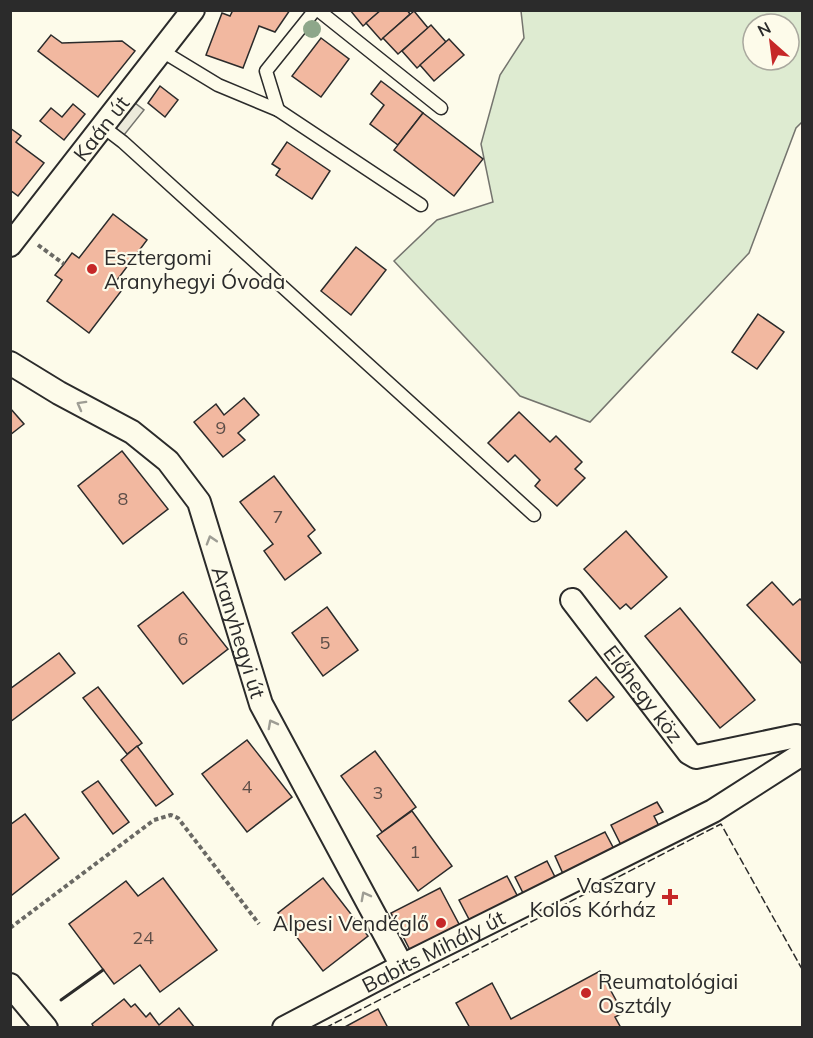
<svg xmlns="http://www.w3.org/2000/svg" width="813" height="1038" font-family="Mulish,sans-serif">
<rect width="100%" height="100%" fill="#fdfbea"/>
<path fill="#deebd1" stroke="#74746e" stroke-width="1.5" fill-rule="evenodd" d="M521,11H802V122L796,128L749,253L590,422L520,396L394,261L437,220L493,202L481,144L500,75L524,38ZM753,24H789V60H753Z"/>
<path fill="#eceadb" stroke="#74746e" stroke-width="1.5" d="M126,96L144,110L120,140L102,126Z"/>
<g fill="#f2b8a0" stroke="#2b2b2b" stroke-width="1.5">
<path d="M233,10H290L275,32L259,26L243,68L206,55L222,13L230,16Z"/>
<path d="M350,10H381L363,26Z"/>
<path d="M381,10H407L410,14L381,40L366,23Z"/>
<path d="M414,11L428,28L398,54L383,38Z"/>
<path d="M431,25L446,42L417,68L402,51Z"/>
<path d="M51,35L62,43L122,41L135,51L98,97L38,51Z"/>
<path d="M321,38L349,59L321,97L292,76Z"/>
<path d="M449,39L464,55L434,81L420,65Z"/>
<path d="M381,81L423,113L398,145L370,124L384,105L371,94Z"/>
<path d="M160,86L178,100L165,117L148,103Z"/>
<path d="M73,104L85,114L64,140L40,121L51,108L62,117Z"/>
<path d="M423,113L483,159L454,196L394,150Z"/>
<path d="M10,128L21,136L16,142L44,163L18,196L10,190Z"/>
<path d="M287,142L330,171L312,199L276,175L280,169L272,164Z"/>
<path d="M113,214L147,240L114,284L122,290L89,333L47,301L62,280L55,275L64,264L72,253L79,258Z"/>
<path d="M356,247L386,270L351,315L321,291Z"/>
<path d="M758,314L784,332L757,369L732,352Z"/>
<path d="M244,398L259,415L238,433L245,440L223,457L194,422L216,404L224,415Z"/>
<path d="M10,408L24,424L10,435Z"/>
<path d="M519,412L550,442L556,436L582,462L575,469L585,478L557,506L535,486L540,480L515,455L508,462L488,443Z"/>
<path d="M122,451L168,509L123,544L78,486Z"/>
<path d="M274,476L315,530L308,536L321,553L285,580L264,551L273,544L240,502Z"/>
<path d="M626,531L667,577L631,609L626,604L620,609L584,569Z"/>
<path d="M772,582L793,605L800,599L802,601V664L747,605Z"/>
<path d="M183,592L228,649L183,684L138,626Z"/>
<path d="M327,607L358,650L323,676L292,633Z"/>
<path d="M680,608L755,700L720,728L645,636Z"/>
<path d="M59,653L75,673L10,722V689Z"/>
<path d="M596,677L614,697L587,721L569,701Z"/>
<path d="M98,687L142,743L127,754L83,698Z"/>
<path d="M247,740L292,797L247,832L202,774Z"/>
<path d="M137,746L173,794L156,806L121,760Z"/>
<path d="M375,751L416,807L382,832L341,776Z"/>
<path d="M98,781L129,822L113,834L82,792Z"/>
<path d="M657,802L663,812L654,816L661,830L623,849L611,825Z"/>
<path d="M412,811L452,866L418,891L377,836Z"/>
<path d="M25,814L59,858L12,895L10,893V825Z"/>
<path d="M605,832L615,851L564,876L555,856Z"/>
<path d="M547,861L557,881L525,897L515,877Z"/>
<path d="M507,876L519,899L471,923L459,900Z"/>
<path d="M163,878L217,950L160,992L140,965L114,984L69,924L126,881L138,896Z"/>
<path d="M323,878L368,936L323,971L278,913Z"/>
<path d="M440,888L460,926L411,952L391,913Z"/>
<path d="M600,971L623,1013L615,1017L621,1028H470L456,1003L492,983L511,1019Z"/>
<path d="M124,999L131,1007L135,1004L146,1017L150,1013L159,1025L179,1008L195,1028H94L92,1024Z"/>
<path d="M378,1009L388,1028H343Z"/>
</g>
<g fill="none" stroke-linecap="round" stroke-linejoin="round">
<defs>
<g id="service">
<path d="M318,10L441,108"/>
<path d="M162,51L218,85L278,110L421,205"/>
<path d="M278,110L266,71L315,10"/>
<path d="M102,126L123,142L534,515"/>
</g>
<g id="minor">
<path id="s1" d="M10,245L193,10"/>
<path id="s2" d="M10,363L59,393L132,432L168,461L199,502L261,704L402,966"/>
<path id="s3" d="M572,600L689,753L696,757L796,736L802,739"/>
<path d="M10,985L46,1028"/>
<path id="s4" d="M284,1028L402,966L713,811L802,754"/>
</g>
</defs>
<use href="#service" stroke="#2b2b2b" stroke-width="15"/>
<use href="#minor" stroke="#2b2b2b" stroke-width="26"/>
<g stroke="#6a6964" stroke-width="4" stroke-dasharray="4.5 3" stroke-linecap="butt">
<path d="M38,245L64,264"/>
<path d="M10,928L154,820L171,815L178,818L259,924"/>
</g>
<use href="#service" stroke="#fdfbea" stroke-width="12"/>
<use href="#minor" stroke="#fdfbea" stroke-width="22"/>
<g stroke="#2b2b2b" stroke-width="1.5" stroke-dasharray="8 3" stroke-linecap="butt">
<path d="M10,1027L11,1028"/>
<path d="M325,1028L721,824L802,969"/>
</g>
<path stroke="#2b2b2b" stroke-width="3" d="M61,1000L103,970"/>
</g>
<circle fill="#8ea78a" cx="312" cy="29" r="9"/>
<defs><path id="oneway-chevron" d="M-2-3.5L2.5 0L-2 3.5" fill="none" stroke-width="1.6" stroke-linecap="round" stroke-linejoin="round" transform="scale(1.5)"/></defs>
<g stroke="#9e9d94">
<use href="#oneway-chevron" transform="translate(81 405) rotate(-151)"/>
<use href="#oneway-chevron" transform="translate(211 540) rotate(-107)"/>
<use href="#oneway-chevron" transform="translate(272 724) rotate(-118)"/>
<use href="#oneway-chevron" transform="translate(365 896) rotate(-118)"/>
</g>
<g fill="#c62828" stroke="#fdfbea" stroke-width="2">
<circle cx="92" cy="269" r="6"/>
<path d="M667 888h6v6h6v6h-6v6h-6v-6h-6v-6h6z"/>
<circle cx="441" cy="923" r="6"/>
<circle cx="586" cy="993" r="6"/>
</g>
<g text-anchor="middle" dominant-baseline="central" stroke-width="4.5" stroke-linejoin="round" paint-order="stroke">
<g font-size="18" fill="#5d4e48">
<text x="221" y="427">9</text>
<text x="123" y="498">8</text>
<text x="278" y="516">7</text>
<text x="183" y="638">6</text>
<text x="325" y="642">5</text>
<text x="247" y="786">4</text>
<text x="378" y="792">3</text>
<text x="415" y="851">1</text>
<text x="143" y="937">24</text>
</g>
<g font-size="21" fill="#2b2b2b" stroke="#fdfbea">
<text stroke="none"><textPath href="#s1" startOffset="148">Kaán út</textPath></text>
<text stroke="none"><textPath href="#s2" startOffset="374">Aranyhegyi út</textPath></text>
<text stroke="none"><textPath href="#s3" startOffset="118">Előhegy köz</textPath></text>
<text stroke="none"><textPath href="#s4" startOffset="168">Babits Mihály út</textPath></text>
</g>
<g font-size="21" fill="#2b2b2b" stroke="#fdfbea" text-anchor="start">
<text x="104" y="257">Esztergomi<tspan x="104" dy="24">Aranyhegyi Óvoda</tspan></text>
<text x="656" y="885" text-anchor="end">Vaszary<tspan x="656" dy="24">Kolos Kórház</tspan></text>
<text x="429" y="923" text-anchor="end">Alpesi Vendéglő</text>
<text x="598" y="981">Reumatológiai<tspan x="598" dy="24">Osztály</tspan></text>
</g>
</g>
<rect width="813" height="1038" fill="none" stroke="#2b2b2b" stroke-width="24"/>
<g transform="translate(771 42) rotate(332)"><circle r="28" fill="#fdfbea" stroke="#a9a89e" stroke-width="1.5"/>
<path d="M0-4.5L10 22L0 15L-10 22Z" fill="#c62828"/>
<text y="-9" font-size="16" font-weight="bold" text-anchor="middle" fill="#2b2b2b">N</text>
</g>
</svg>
